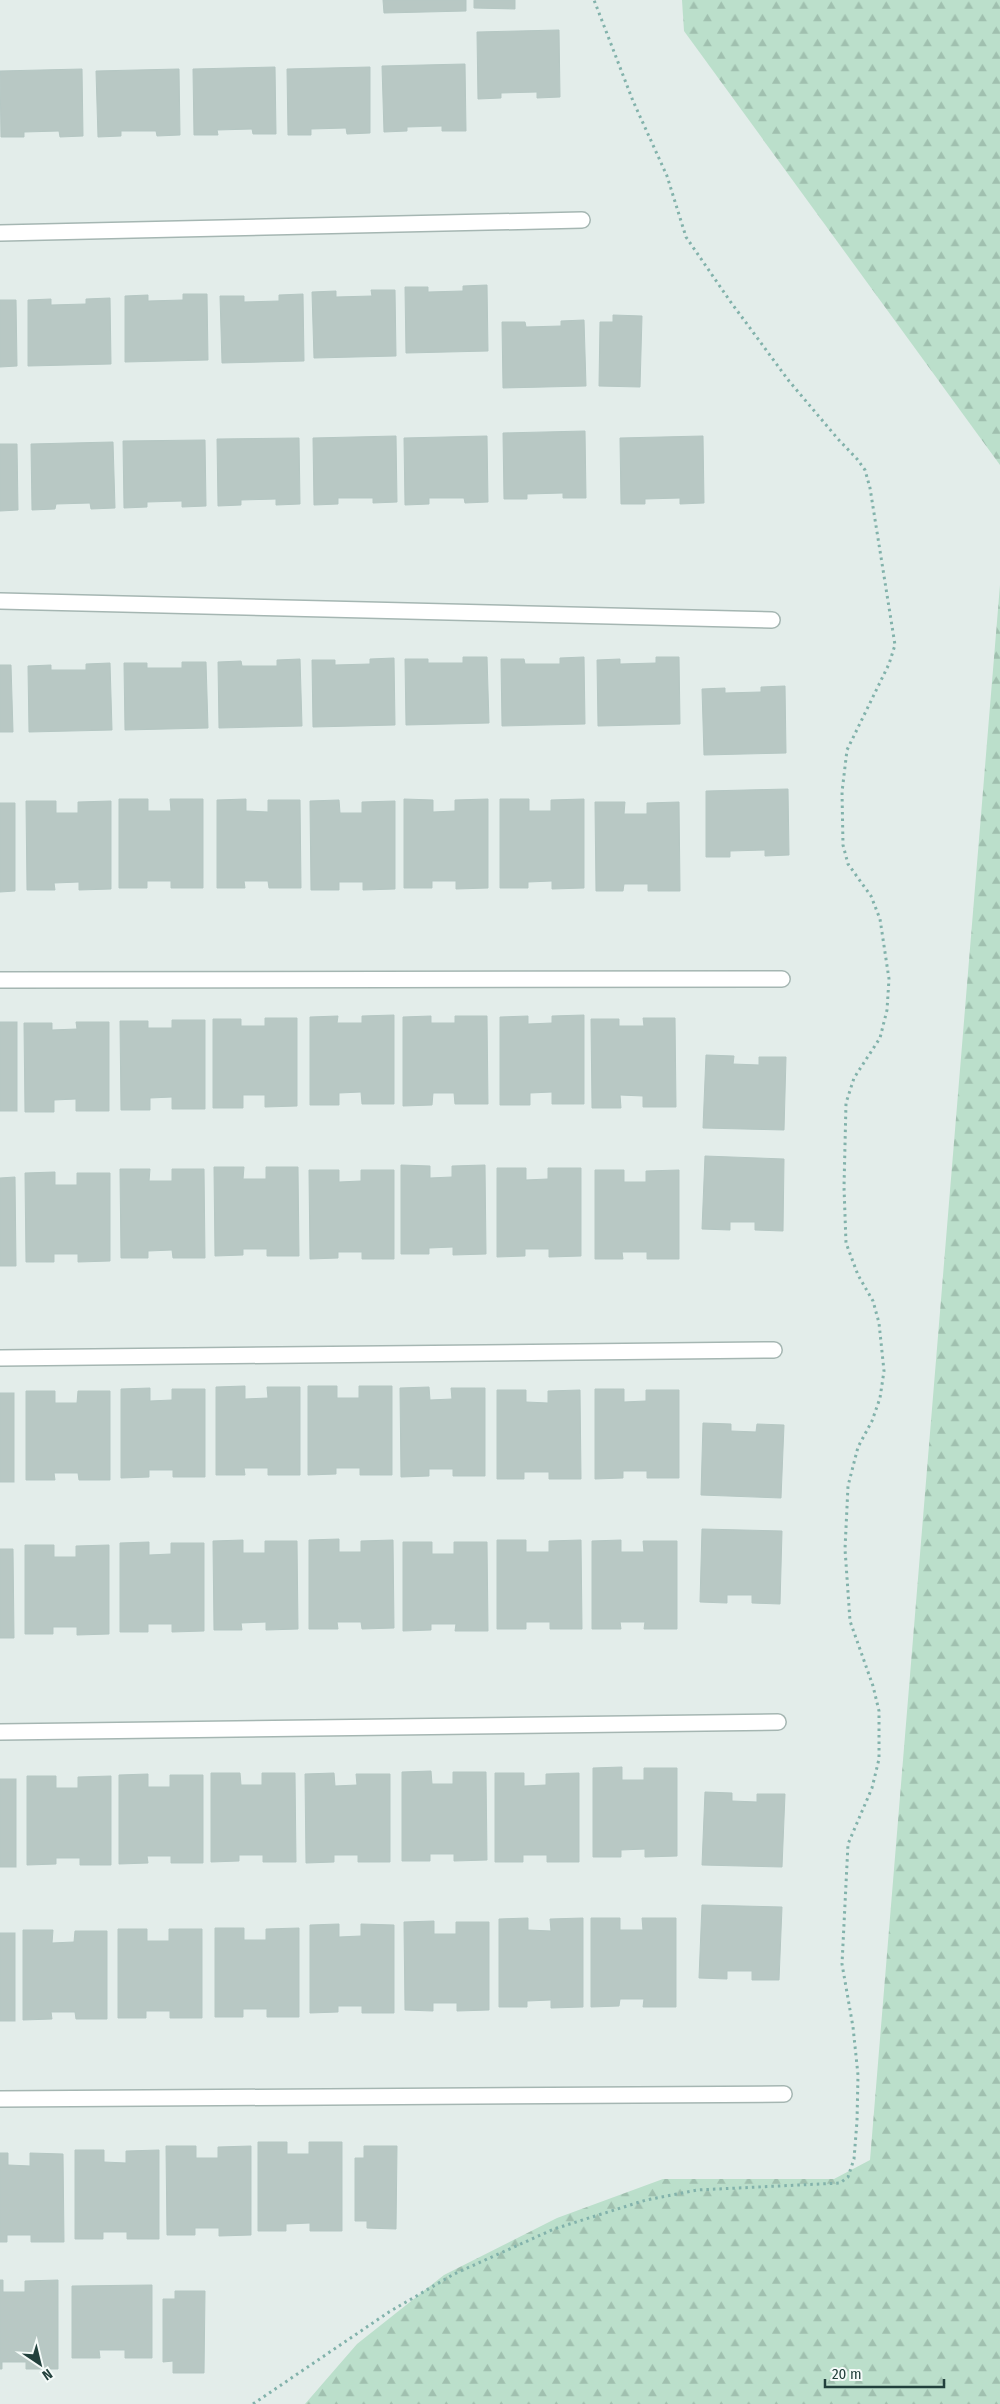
<svg xmlns="http://www.w3.org/2000/svg" width="1000" height="2404" font-family="'Fira Sans Condensed',sans-serif">
<defs>
<pattern id="forest-firs" width="22" height="20" patternUnits="userSpaceOnUse" patternTransform="scale(1.25)"><rect width="22" height="20" fill="#bbdfcb"/><path d="M5 1l3.5 6h-7zM16 11l3.5 6h-7z" fill="#a0c0af"/></pattern>
</defs>
<rect width="100%" height="100%" fill="#e3edea"/>
<g fill="url(#forest-firs)">
<path d="M682,0H1000V465L684,31Z"/>
<path d="M1000,585V2404H305L357,2344L444,2275L557,2218L663,2179H834L870,2160Z"/>
</g>
<g fill="#b8c8c4" stroke="#b5c7c3">
<path d="M383,0H466V11L384,13Z"/>
<path d="M474,0H515V9L474,8Z"/>
<path d="M559,30L560,97L537,98V92L501,93V98L478,99L477,32Z"/>
<path d="M465,64L466,131H442V126L407,127V131L384,132L382,66Z"/>
<path d="M275,67L276,134H253L252,129L217,130L218,135H194L193,69Z"/>
<path d="M370,67V133L347,134L346,128L311,129V135H288L287,69Z"/>
<path d="M82,69L83,136L60,137L59,131L24,132V137H1L0,71Z"/>
<path d="M179,69L180,135L157,136L156,131H121V136L98,137L96,71Z"/>
<path d="M487,285L488,351L406,353L405,287H428V292L463,291V286Z"/>
<path d="M371,290H395L396,356L314,358L312,292L336,291V297L372,296Z"/>
<path d="M183,294H207L208,360L125,362V296L148,295V301L183,300Z"/>
<path d="M303,294L304,361L222,363L220,296H244V302L279,301V295Z"/>
<path d="M110,298L111,364L28,366V300L51,299V305L86,304V299Z"/>
<path d="M0,300H16L17,366L0,367Z"/>
<path d="M613,315L642,316L640,387L599,386L600,322H613Z"/>
<path d="M584,320L586,386L503,388L502,322H525L526,327L561,326V321Z"/>
<path d="M585,431L586,498H563V493L527,494V499H504L503,433Z"/>
<path d="M396,436L397,502L373,503V498H338V504L314,505L313,438Z"/>
<path d="M487,436L488,502L465,503L464,498H429V504L405,505L404,438Z"/>
<path d="M703,436L704,503L680,504V498L645,499V504H621L620,438Z"/>
<path d="M299,438L300,504L276,505V499L241,500V505L218,506L217,439Z"/>
<path d="M205,440L206,506L182,507V501L147,502V507L124,508L123,441Z"/>
<path d="M113,442L115,508L91,509L90,503L56,504L55,509L32,510L31,444Z"/>
<path d="M0,444H17L18,510L0,511Z"/>
<path d="M463,657H487L489,723L406,725L405,659H428V663H463Z"/>
<path d="M584,657L585,724L502,726L501,659H524L525,664H560V658Z"/>
<path d="M656,657H679L680,724L598,726L597,660L620,659V664L656,663Z"/>
<path d="M394,658L395,725L313,727L312,660H335V665L370,664V659Z"/>
<path d="M300,659L302,726L219,728L218,662L241,661L242,666H277V660Z"/>
<path d="M182,662H206L208,728L125,730L124,663H147V668H182Z"/>
<path d="M110,663L112,730L29,732L28,666L51,665V670H86V664Z"/>
<path d="M0,665H11L13,732H0Z"/>
<path d="M785,686L786,753L704,755L702,689L725,688V693L761,692V687Z"/>
<path d="M788,789L789,855L765,856V850L730,851V857H706V791Z"/>
<path d="M119,799H148V811H171L170,799H203V888H171V881H147V888H119Z"/>
<path d="M246,799V811L268,812V800H300L301,888H269L268,881H244L245,888H217V800Z"/>
<path d="M404,799L433,800V812L455,811V800L488,799V888L456,889V881H432V888H404Z"/>
<path d="M500,799H529V811H551V800L584,799V888L552,889V881L528,882V888H500Z"/>
<path d="M339,800L340,813H362V802L395,801V889L363,890V882H339V890H311L310,801Z"/>
<path d="M26,801H56V813H78V802L111,801V889L79,890V882L54,883L55,890H27Z"/>
<path d="M595,802H625L624,814H647V803L679,802L680,891H648V884H624L623,891H596Z"/>
<path d="M0,803H15V891L0,892Z"/>
<path d="M394,1015V1104H362L361,1092L339,1093V1105H310V1017L338,1016L337,1023H362V1016Z"/>
<path d="M584,1015V1104H552V1092L530,1093V1105H500V1017L528,1016V1024L552,1023V1016Z"/>
<path d="M431,1016V1023H455V1016H487L488,1104H455L454,1093H433L432,1105L403,1106V1017Z"/>
<path d="M265,1018H297V1106L265,1107V1095H243V1108H213V1019H241V1026H265Z"/>
<path d="M643,1018H675L676,1107H643V1096L620,1095L621,1108H592L591,1019H619V1026H644Z"/>
<path d="M172,1020H205V1109H172V1097L150,1098V1110H121L120,1021H148V1028H172Z"/>
<rect x="0" y="1022" width="17" height="89"/>
<path d="M76,1022H109V1111H76V1099L54,1100V1112H25L24,1023H52V1030L77,1029Z"/>
<path d="M706,1055L734,1056L733,1064L759,1065V1057H786L784,1130L703,1128Z"/>
<path d="M705,1156L784,1159L783,1231L755,1230V1222H730V1230L702,1229Z"/>
<path d="M401,1165L430,1166V1178L452,1177V1166L485,1165L486,1254L453,1255V1247L429,1248V1254H401Z"/>
<path d="M214,1167H244L243,1179H266V1167H298L299,1256H267V1249H243V1255L215,1256Z"/>
<path d="M497,1168H526V1180L548,1179V1168H581V1256L549,1257V1249H525V1256L497,1257Z"/>
<path d="M120,1169H150L149,1181H172V1169H204L205,1258H173L172,1250L148,1251V1258H121Z"/>
<path d="M309,1170H339V1182L361,1181V1170H394V1259H362V1252H338V1258L310,1259Z"/>
<path d="M595,1170H624V1182H646V1171L679,1170V1259H647V1252H622L623,1259H595Z"/>
<path d="M55,1172V1185H77V1173H110V1261L78,1262V1254H54V1262H26L25,1173Z"/>
<path d="M15,1177L16,1266H0V1178Z"/>
<path d="M245,1386V1399L268,1398L267,1387H300V1475H268V1468H244L245,1475H216V1387Z"/>
<path d="M308,1386H337V1398H359V1386H392V1475H360V1468H336V1474L308,1475Z"/>
<path d="M429,1387L430,1400L452,1399L451,1388H485V1476H453V1469H429V1476L401,1477L400,1388Z"/>
<path d="M150,1388V1401L172,1400V1389H205V1477H173V1470H149V1477L121,1478V1389Z"/>
<path d="M595,1389H624V1402L646,1401V1390H679V1478H647V1471H623V1478L595,1479Z"/>
<path d="M497,1390H526V1402L548,1403V1391L580,1390L581,1479H549V1472H524V1479H497Z"/>
<path d="M26,1391H55V1403H77L78,1391H110V1480H79L78,1473H54L55,1480H26Z"/>
<rect x="0" y="1393" width="14" height="89"/>
<path d="M703,1423L731,1424V1431L756,1432L757,1424L784,1425L781,1498L701,1495Z"/>
<path d="M702,1529L782,1531L780,1604L752,1603V1595H727V1603L700,1602Z"/>
<path d="M339,1539V1552H361V1541L393,1540L394,1628L362,1629L361,1622H337L338,1629H309V1540Z"/>
<path d="M243,1540V1553H265V1541H297L298,1629L266,1630V1622L241,1623L242,1630H214L213,1541Z"/>
<path d="M497,1540H526V1552H549V1541L581,1540L582,1629H550V1622H526V1629H497Z"/>
<path d="M621,1540V1552H644L643,1541H677V1629H644L645,1622H620L621,1629H592V1541Z"/>
<path d="M149,1542V1555L171,1554V1543H204V1631L172,1632V1624H148V1632H120V1543Z"/>
<path d="M403,1542H432V1554H454V1542H487L488,1631H455L456,1624H431V1630L403,1631Z"/>
<path d="M25,1545H54V1557H76V1546L109,1545V1634L77,1635V1627H53V1634H25Z"/>
<path d="M0,1549H13L14,1638H0Z"/>
<path d="M622,1767V1780H644V1768H677V1856L645,1857V1849L621,1850V1857H593V1768Z"/>
<path d="M431,1771L432,1784H453V1772H486L487,1860L454,1861V1854H430V1861H402V1772Z"/>
<path d="M211,1773H240L241,1785H262V1773H295L296,1862H263V1855H239V1861L211,1862Z"/>
<path d="M334,1773L335,1786L357,1785L356,1774H390V1862H358V1855H334V1862L306,1863L305,1774Z"/>
<path d="M495,1773H524V1786L546,1785V1774L579,1773V1862H547V1855H523V1862H495Z"/>
<path d="M148,1774V1787H170V1775H203V1863H171V1856H147L148,1863L119,1864V1775Z"/>
<path d="M27,1776H56V1788H78V1777L111,1776V1865H80V1858H56V1864L27,1865Z"/>
<rect x="0" y="1779" width="16" height="88"/>
<path d="M705,1792L732,1793V1801L757,1802V1794H785L782,1867L702,1865Z"/>
<path d="M702,1905L782,1907L779,1980H752V1971H727V1979L699,1978Z"/>
<path d="M528,1918V1930L551,1931L550,1919L583,1918V2007L551,2008V2000L527,2001V2007H499V1919Z"/>
<path d="M591,1918H620V1930H643L642,1918H676V2007H643L644,1999H620L619,2006L591,2007Z"/>
<path d="M434,1921V1934H456V1922H489V2010L457,2011V2003H433V2011L405,2010L404,1922Z"/>
<path d="M339,1924V1937L361,1936V1924L394,1925V2013H362V2006H338V2012L310,2013V1925Z"/>
<path d="M215,1928H244V1940H266V1929L299,1928V2017H267V2009H243V2017H215Z"/>
<path d="M118,1929H147V1941H169V1929H202V2018H170V2011H146V2018H118Z"/>
<path d="M23,1930H53L52,1943L74,1942L75,1931H107V2019H76L75,2012H51L52,2019L23,2020Z"/>
<rect x="0" y="1933" width="15" height="88"/>
<path d="M258,2142H287V2154H309V2142H342V2231H310V2223L286,2224V2231H258Z"/>
<path d="M166,2146H196V2158H218V2147L251,2146V2235L219,2236V2228H195V2235H167Z"/>
<path d="M364,2146H397L396,2229L367,2228V2221H355V2158H364Z"/>
<path d="M75,2150H104V2162L126,2163V2151L159,2150V2239H127V2232H103V2239H75Z"/>
<path d="M0,2153H8V2165L30,2166V2153L63,2154L64,2242H31V2235H7V2242H0Z"/>
<path d="M0,2280H3V2292H25V2281L58,2280V2369H26V2362H2V2369H0Z"/>
<path d="M152,2285V2358H125V2350H99L100,2358H72V2286Z"/>
<path d="M175,2291H205L204,2373H173V2361L163,2362V2299H175Z"/>
</g>
<g fill="none" stroke-linecap="round" stroke-linejoin="round">
<defs>
<g id="minor">
<path d="M0,233L582,220"/>
<path d="M0,601L772,620"/>
<path d="M0,980L782,979"/>
<path d="M0,1358L774,1350"/>
<path d="M0,1732L778,1722"/>
<path d="M0,2099L784,2094"/>
</g>
</defs>
<use href="#minor" stroke="#a5b6b2" stroke-width="18"/>
<path stroke="#82b2ab" stroke-width="3" stroke-dasharray="2.5 4" stroke-linecap="butt" d="M253,2404L389,2312L454,2274L554,2229L646,2200L697,2190L840,2183L848,2177L854,2159L857,2121L858,2075L853,2027L842,1964L848,1844L872,1788L879,1759V1711L873,1686L850,1621L845,1549L848,1486L858,1447L872,1421L880,1398L884,1371L879,1323L873,1301L858,1275L846,1243L844,1187L846,1103L854,1078L880,1038L887,1010L889,979L880,919L871,896L848,864L843,845L842,792L847,750L889,664L895,645L870,488L865,470L857,459L838,439L789,381L730,301L686,237L667,176L633,101L594,0"/>
<use href="#minor" stroke="#fff" stroke-width="15"/>
</g>
<g transform="translate(40 2364) rotate(145)" stroke="#f4faf8" stroke-width="4" paint-order="stroke">
<path d="M0-4L9 19L0 12L-9 19Z" fill="#22403c"/>
<text y="-8" font-size="14" font-weight="bold" text-anchor="middle" fill="#22403c">N</text>
</g>
<path d="M825 2379v8h119v-8" fill="none" stroke="#22403c" stroke-width="2.5"/>
<text x="832" y="2379" font-size="15" fill="#22403c" stroke="#f4faf8" stroke-width="4" paint-order="stroke">20 m</text>
</svg>
